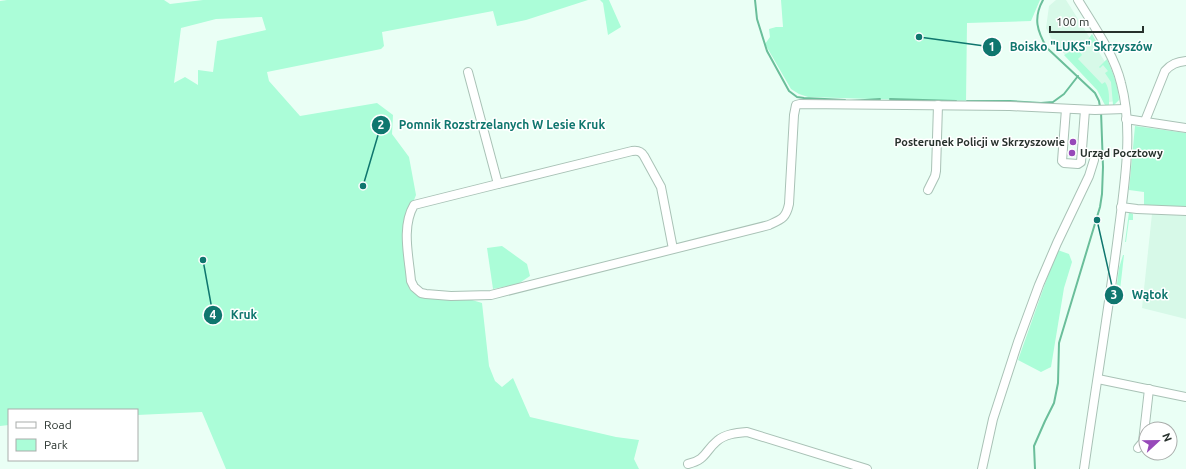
<svg xmlns="http://www.w3.org/2000/svg" width="1186" height="469" font-family="Ubuntu,sans-serif">
<rect width="100%" height="100%" fill="#eafff5"/>
<g fill="#d7f9e8">
<path d="M1056,0H1066L1112,73L1115,101L1104,103L1098,89L1075,64L1054,44L1046,28L1049,6Z"/>
<path d="M1152,214L1186,216V319L1142,308Z"/>
</g>
<g fill="#abfdd8" fill-rule="evenodd">
<path d="M7,0H164L170,4L203,0H588L526,20L497,26L493,11L382,32L384,46L381,49L267,72L269,81L300,116L377,103L393,115L392,134L409,157L416,195L409,213L404,231L409,289L421,294L472,300L482,303L489,366L495,381L502,387L513,378L530,417L616,437L639,440L634,459L639,469H226L202,412L137,415V410H9V425L0,426V1ZM262,17L266,30L217,41L213,72L198,70V85L185,77L174,83L181,28L216,19Z"/>
<path d="M600,0H609L621,27L608,35L603,3Z"/>
<path d="M781,0H1040L1031,21L967,23L966,102L808,97L799,94L791,89L765,44L770,37L769,29L776,27H783Z"/>
<path d="M1092,34L1096,41L1081,48L1080,52L1082,55L1078,59L1102,84L1105,82C1110,89 1109,99 1109,107H1106L1097,90L1064,55L1085,44Z"/>
<path d="M1107,59C1112,71 1119,86 1119,100L1114,105H1113L1111,82L1105,73L1108,71L1103,65L1100,68L1099,67Z"/>
<path d="M1135,126L1186,133V207L1144,206V192L1129,190Z"/>
<path d="M1129,212L1133,214V220H1129L1126,242H1125Z"/>
<path d="M502,246L527,264L530,276L518,284L493,289L487,248Z"/>
<path d="M1052,248L1069,254L1072,262L1064,288L1051,367L1041,372L1018,360L1051,267Z"/>
<path d="M1123,255H1124L1119,299H1123L1122,303L1117,301L1115,299L1119,268Z"/>
</g>
<g fill="none" stroke-linecap="round" stroke-linejoin="round">
<g stroke="#6abe9a" stroke-width="2">
<path d="M755,0L757,19L767,51L789,91L797,97L804,98L845,100"/>
<path d="M1043,0C1033,18 1037,31 1047,48L1095,93L1099,101L1100,107"/>
<path d="M890,99L956,101"/>
<path d="M850,101L880,99"/>
<path d="M967,101H1010L1041,103L1053,102L1064,94L1078,76"/>
<path d="M1035,469L1034,446L1045,421L1054,403L1058,383L1059,343L1100,207L1102,194L1103,167L1101,111"/>
</g>
<defs>
<g id="minor">
<path d="M1078,0C1093,25 1114,54 1121,83C1134,131 1124,187 1118,236C1108,314 1095,391 1084,469"/>
<path d="M468,72L498,184"/>
<path d="M1066,109L1062,161L1064,163L1078,164L1081,162L1085,110"/>
<path d="M1126,119L1186,128"/>
<path d="M1145,121L1165,71C1171,64 1177,62 1186,61"/>
<path d="M928,190L935,176L936,171L938,105"/>
<path d="M1121,207L1137,209L1186,211"/>
<path d="M673,249L661,187L644,156C641,151 638,150 632,151L498,184L414,205C401,227 409,257 411,281L414,287L421,293L426,294L451,296L491,295L769,225C782,219 786,218 789,204L794,115L796,105L800,104L1010,106L1095,110L1125,109"/>
<path d="M1098,379L1186,397"/>
<path d="M1138,448L1143,442L1149,389"/>
<path d="M688,464C706,460 705,451 717,441C725,434 736,433 747,432L867,469"/>
<path d="M982,469L993,419L1018,342L1039,285L1057,243L1089,176L1094,160"/>
</g>
</defs>
<use href="#minor" stroke="#a9c2b6" stroke-width="10"/>
<use href="#minor" stroke="#fff" stroke-width="8"/>
</g>
<g fill="#9749b9" stroke="#fff" stroke-width="1.5">
<circle cx="1073" cy="142" r="4"/>
<circle cx="1072" cy="153" r="4"/>
</g>
<g text-anchor="middle" dominant-baseline="central" stroke-width="3" stroke-linejoin="round" paint-order="stroke">
<g font-size="11" font-weight="bold" fill="#27312c" stroke="#fff" text-anchor="end">
<text x="1065" y="142">Posterunek Policji w Skrzyszowie</text>
<text x="1080" y="153" text-anchor="start">Urząd Pocztowy</text>
</g>
</g>
<path fill="none" stroke="#0f766e" stroke-width="1.5" d="M919 37L992 47M363 186L381 125M1097 220L1114 295M203 260L213 315"/>
<g fill="#0f766e" stroke="#fff" stroke-width="1.5">
<circle cx="919" cy="37" r="4"/>
<circle cx="363" cy="186" r="4"/>
<circle cx="1097" cy="220" r="4"/>
<circle cx="203" cy="260" r="4"/>
<circle cx="992" cy="47" r="10"/>
<circle cx="381" cy="125" r="10"/>
<circle cx="1114" cy="295" r="10"/>
<circle cx="213" cy="315" r="10"/>
</g>
<g font-size="12" text-anchor="middle" font-weight="bold" fill="#fff">
<text x="992" y="51">1</text>
<text x="381" y="129">2</text>
<text x="1114" y="299">3</text>
<text x="213" y="319">4</text>
</g>
<g font-size="12" text-anchor="middle" font-weight="bold" fill="#0f766e" stroke="#fff" stroke-width="3" stroke-linejoin="round" paint-order="stroke">
<text x="1081" y="51">Boisko "LUKS" Skrzyszów</text>
<text x="502" y="129">Pomnik Rozstrzelanych W Lesie Kruk</text>
<text x="1150" y="299">Wątok</text>
<text x="244" y="319">Kruk</text>
</g>
<rect x="8" y="409" width="130" height="52" fill="#ffffff" stroke="#a9adab"/>
<rect x="16" y="422" width="20" height="6" fill="#ffffff" stroke="#a9adab"/>
<text x="44" y="429" font-size="12" fill="#27312c">Road</text>
<rect x="16" y="439" width="20" height="12" fill="#abfdd8" stroke="#a9adab"/>
<text x="44" y="449" font-size="12" fill="#27312c">Park</text>
<g transform="translate(1158 441) rotate(68)"><circle r="19" fill="#ffffff" stroke="#a9adab"/>
<path d="M0-3L7 15L0 10L-7 15Z" fill="#9749b9"/>
<text y="-6" font-size="11" font-weight="bold" text-anchor="middle" fill="#27312c">N</text>
</g>
<path d="M1050 26v6h93v-6" fill="none" stroke="#27312c" stroke-width="2"/>
<text x="1056" y="26" font-size="12" fill="#27312c" stroke="#ffffff" stroke-width="3" paint-order="stroke">100 m</text>
</svg>
